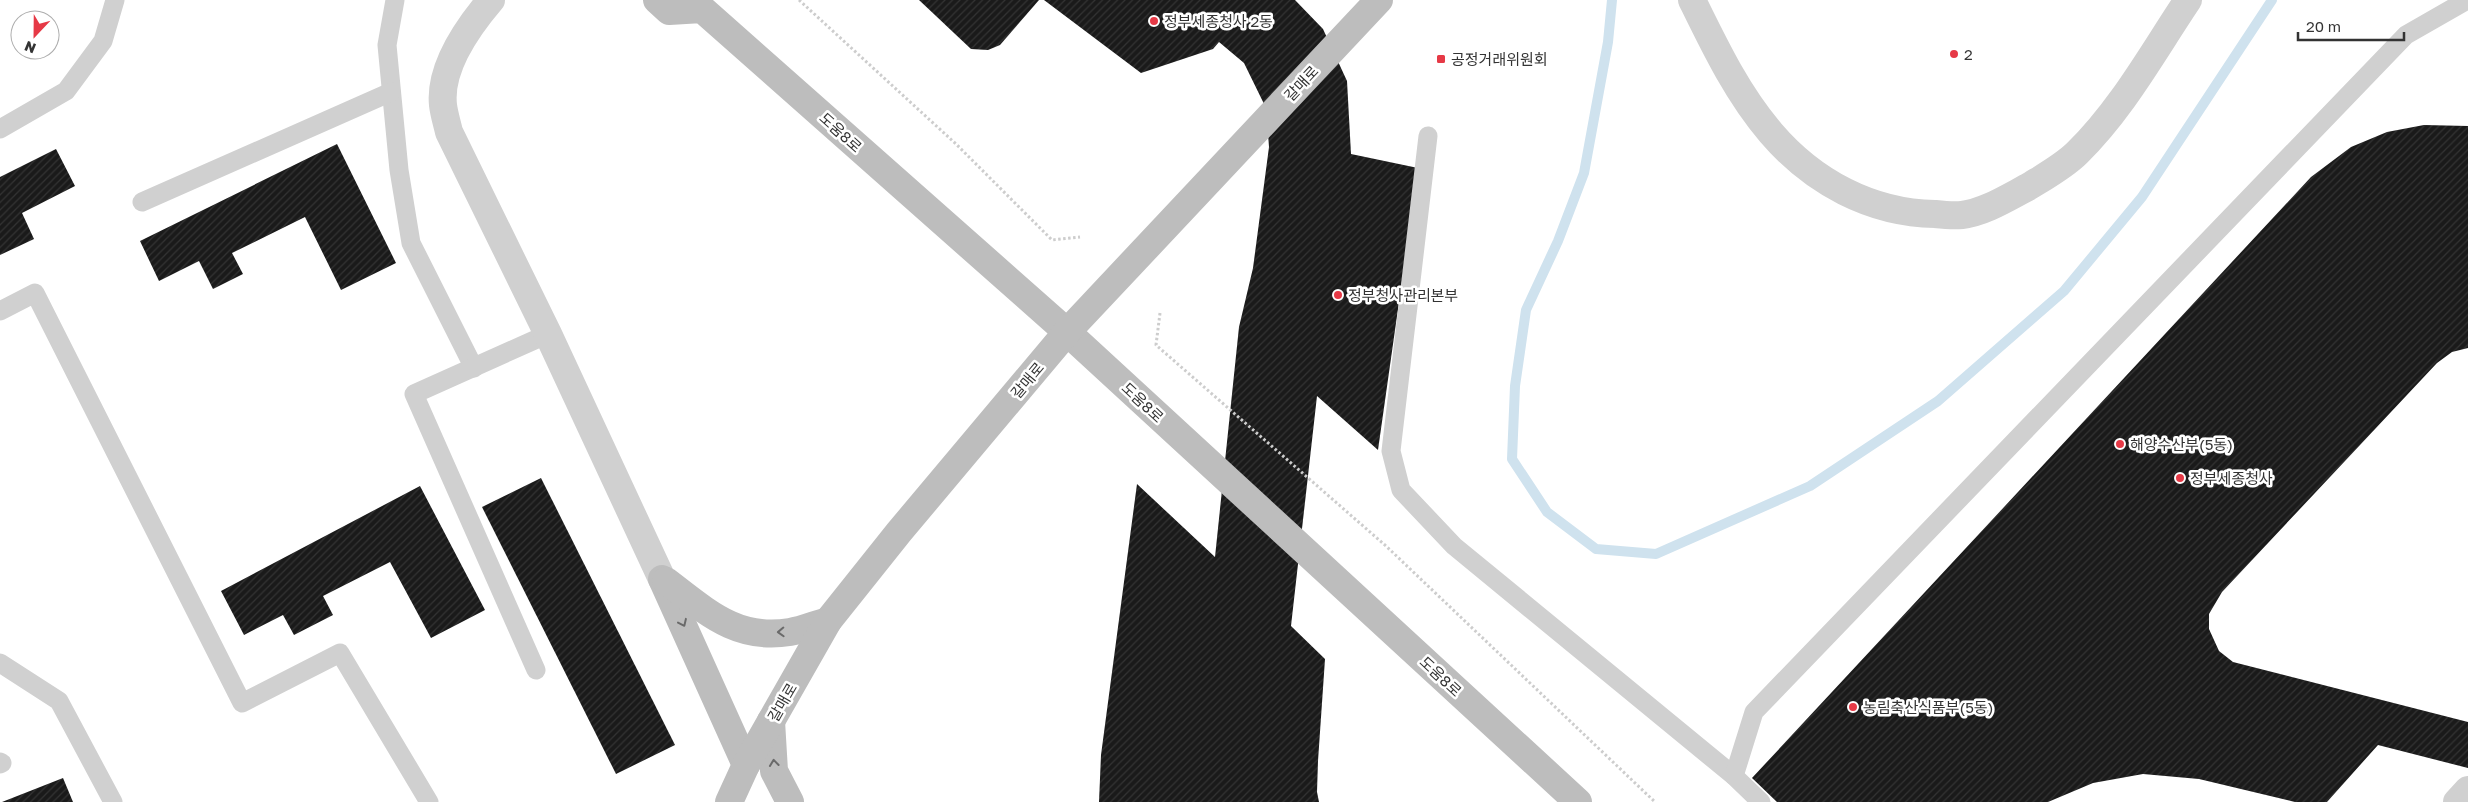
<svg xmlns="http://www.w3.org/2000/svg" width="2468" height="802" font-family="'Golos Text','Noto Sans KR',sans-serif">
<defs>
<pattern id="building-hatch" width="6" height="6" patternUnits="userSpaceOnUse" patternTransform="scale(1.25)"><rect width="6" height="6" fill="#1a1a1a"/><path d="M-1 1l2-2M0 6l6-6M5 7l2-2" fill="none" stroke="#333"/></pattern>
</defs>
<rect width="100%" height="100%" fill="#fff"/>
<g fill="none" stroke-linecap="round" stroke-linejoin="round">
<path stroke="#cfe2ee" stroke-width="10" d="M1612,0L1608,42L1584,173L1558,241L1526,310L1515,386L1512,459L1547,512L1596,549L1656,554L1810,486L1938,401L2064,291L2142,197L2272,0"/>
</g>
<g fill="url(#building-hatch)">
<path d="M919,0H1039L1000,45L988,50L971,49Z"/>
<path d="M1044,0H1295L1323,29L1347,81L1351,154L1418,168L1378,450L1317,396L1291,626L1325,659L1318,761L1317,792L1319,802H1099L1101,755L1137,484L1215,557L1239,327L1253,268L1269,147L1266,108L1244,63L1219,42L1213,49L1141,73Z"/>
<path d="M2424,125L2468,126V348L2452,352L2437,363L2222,592L2209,614V629L2219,651L2233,662L2468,722V768L2378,745L2327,802H2295L2199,779L2143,774L2093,783L2048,802H1777L1752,778L2311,177L2351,147L2387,132Z"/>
<path d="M337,144L396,263L341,290L305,217L232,253L243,274L213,289L199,261L159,281L140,241Z"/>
<path d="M56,149L75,186L22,213L34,239L0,255V177Z"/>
<path d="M541,478L675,745L616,774L482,507Z"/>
<path d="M420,486L485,610L431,638L390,562L323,596L333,615L294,635L283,615L244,635L221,591Z"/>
<path d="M63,778L73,802H2Z"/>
</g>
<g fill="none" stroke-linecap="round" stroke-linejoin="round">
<g stroke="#cdcdcd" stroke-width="3" stroke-dasharray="2.5 2.5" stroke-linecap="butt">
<path d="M799,0L956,144L1052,240L1080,237"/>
<path d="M1160,313L1156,345L1386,546L1655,802"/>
</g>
<g stroke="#d0d0d0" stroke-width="19">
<path d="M395,0L387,45L399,170L411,243L474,368"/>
<path d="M0,129L66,91L103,41L115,0"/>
<path d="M1428,136L1391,451L1401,490L1454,546L1734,776L1761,802"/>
<path d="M142,202L391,92"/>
<path d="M0,311L35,293L242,703L340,653L429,802"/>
<path d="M0,663L59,701L113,802"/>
<path d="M536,670L414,394L548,334"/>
<path d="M0,762L2,763L0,764"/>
<path d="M1734,776L1754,712L2406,35L2467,0"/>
</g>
<g stroke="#d0d0d0" stroke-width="28">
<path d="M491,0C468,27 439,67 443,105C444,114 447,123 449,132L548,334L662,579"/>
<path d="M1692,0C1715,47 1737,93 1771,133C1813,182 1871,213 1935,214C1944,215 1953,216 1962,215C1985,212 2007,198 2028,187C2044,177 2064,166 2077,153C2122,109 2153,52 2188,0"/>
<path d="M2457,802L2468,790"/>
</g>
<g stroke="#bdbdbd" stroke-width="28">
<path d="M657,0L669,11L702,9L1067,332L1578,802"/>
<path d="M662,579L746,765"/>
<path d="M666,581C706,611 736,641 790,632C803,630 816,624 828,621"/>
<path d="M771,721L774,771L790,802"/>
<path d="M729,802L746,765L828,621L899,532L1067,332L1379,0"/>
</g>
</g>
<defs><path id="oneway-chevron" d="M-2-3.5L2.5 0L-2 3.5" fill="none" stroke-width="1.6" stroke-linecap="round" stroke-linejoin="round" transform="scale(1.25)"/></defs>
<g stroke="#6a6a6a">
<use href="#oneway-chevron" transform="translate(683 623) rotate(65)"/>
<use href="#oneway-chevron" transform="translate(781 632) rotate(178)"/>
<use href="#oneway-chevron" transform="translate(774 763) rotate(-96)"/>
</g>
<g fill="#e63946" stroke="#fff" stroke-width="2">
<circle cx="1154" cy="21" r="5"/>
<circle cx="1954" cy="54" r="5"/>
<rect x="1436" y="54" width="10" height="10" rx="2.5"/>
<circle cx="1338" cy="295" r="5"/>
<circle cx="2120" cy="444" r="5"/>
<circle cx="2180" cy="478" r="5"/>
<circle cx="1853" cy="707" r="5"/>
</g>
<g text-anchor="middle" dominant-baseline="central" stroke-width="5" stroke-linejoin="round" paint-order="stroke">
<g font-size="15" fill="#333" stroke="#fff" text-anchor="start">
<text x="1164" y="21">정부세종청사 2동</text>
<text x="1964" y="54">2</text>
<text x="1451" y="59">공정거래위원회</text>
<text x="1348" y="295">정부청사관리본부</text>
<text x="2130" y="444">해양수산부(5동)</text>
<text x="2190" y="478">정부세종청사</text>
<text x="1863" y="707">농림축산식품부(5동)</text>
</g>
<g font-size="15" fill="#333" stroke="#fff">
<text transform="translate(1301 83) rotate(-47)">갈매로</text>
<text transform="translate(841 132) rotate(42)">도움8로</text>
<text transform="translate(1027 380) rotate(-50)">갈매로</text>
<text transform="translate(1143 402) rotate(43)">도움8로</text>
<text transform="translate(1441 676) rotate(43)">도움8로</text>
<text transform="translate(782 702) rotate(-60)">갈매로</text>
</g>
</g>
<g transform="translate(35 35) rotate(202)"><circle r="24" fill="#ffffff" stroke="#adadad"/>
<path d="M0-4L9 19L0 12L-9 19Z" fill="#e63946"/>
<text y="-8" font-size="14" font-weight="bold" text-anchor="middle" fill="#333333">N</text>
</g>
<path d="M2298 32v8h106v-8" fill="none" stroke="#333333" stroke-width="2.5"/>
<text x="2306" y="32" font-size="15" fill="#333333" stroke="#ffffff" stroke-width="4" paint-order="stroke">20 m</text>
</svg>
